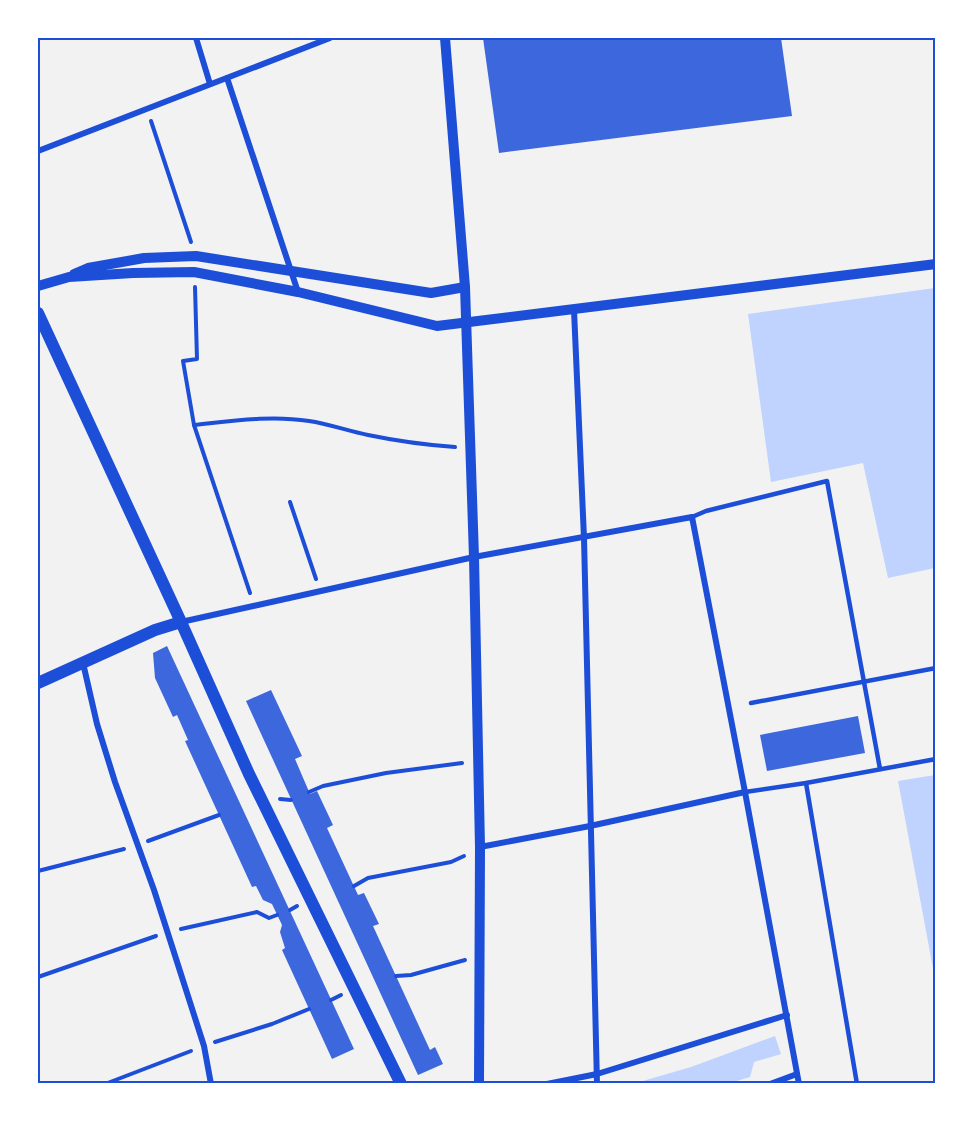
<svg xmlns="http://www.w3.org/2000/svg" width="973" height="1121" font-family="Barlow,sans-serif">
<rect width="100%" height="100%" fill="#f2f2f2"/>
<g fill="#bfd3fe">
<path d="M935,288V568L888,578L863,463L771,482L748,314Z"/>
<path d="M935,775H936L935,979L898,781Z"/>
<path d="M775,1036L781,1054L754,1062L750,1077L730,1083H636L691,1067Z"/>
</g>
<g fill="#3d67dc">
<path d="M483,38H781L792,116L499,153Z"/>
<path d="M167,646L354,1049L332,1059L282,950L285,948L280,932L282,925L272,904L263,900L256,886L252,887L185,741L188,740L177,715L173,717L155,678L153,653Z"/>
<path d="M271,690L302,756L295,759L310,794L317,791L333,825L327,828L358,895L364,893L379,924L373,926L430,1050L435,1047L443,1064L418,1075L246,701Z"/>
<path d="M858,716L865,753L767,771L760,735Z"/>
</g>
<g fill="none" stroke-linecap="round" stroke-linejoin="round">
<g stroke="#1d4ed8" stroke-width="4">
<path d="M151,121L191,242"/>
<path d="M195,287L197,359L183,361L194,425L250,593"/>
<path d="M194,425C232,421 271,415 309,421C329,424 348,431 368,435C397,441 426,445 455,447"/>
<path d="M290,502L316,579"/>
<path d="M309,792L323,786L386,773L462,763"/>
<path d="M280,799L291,800"/>
<path d="M148,841L219,815"/>
<path d="M38,871L124,849"/>
<path d="M354,886L368,878L451,862L464,856"/>
<path d="M290,910L297,906"/>
<path d="M181,929L257,912L269,918L277,915"/>
<path d="M396,976L411,975L465,960"/>
<path d="M38,977L156,936"/>
<path d="M331,1000L341,995"/>
<path d="M215,1042L272,1024L309,1009"/>
<path d="M105,1084L191,1051"/>
</g>
<g stroke="#1d4ed8" stroke-width="4.5">
<path d="M692,517L706,511L827,481L880,769"/>
<path d="M751,703L936,668"/>
<path d="M806,783L857,1084"/>
<path d="M745,792L806,783L936,759"/>
</g>
<g stroke="#1d4ed8" stroke-width="6">
<path d="M196,38L210,84"/>
<path d="M227,78L298,292"/>
<path d="M38,151L330,38"/>
<path d="M574,310L584,538L597,1084"/>
<path d="M181,622L474,557L692,517L745,792L799,1084"/>
<path d="M83,663L97,724L115,782L154,890L204,1046L211,1084"/>
<path d="M480,847L590,826L745,792"/>
<path d="M547,1084L597,1074L787,1015"/>
<path d="M770,1084L797,1074"/>
</g>
<g stroke="#1d4ed8" stroke-width="10">
<path d="M445,38L465,287L474,557L480,847L479,1084"/>
<path d="M74,274L88,268L144,258L196,256L431,293L465,287"/>
<path d="M38,286L69,277L133,273L194,272L298,292L437,326L936,264"/>
</g>
<g stroke="#1d4ed8" stroke-width="12">
<path d="M38,313L181,622L249,774L401,1084"/>
<path d="M38,683L155,630L181,622"/>
</g>
</g>
<rect width="973" height="1121" fill="none" stroke="#ffffff" stroke-width="78"/>
<rect x="39" y="39" width="895" height="1043" fill="none" stroke="#1d4ed8" stroke-width="2"/>
</svg>
